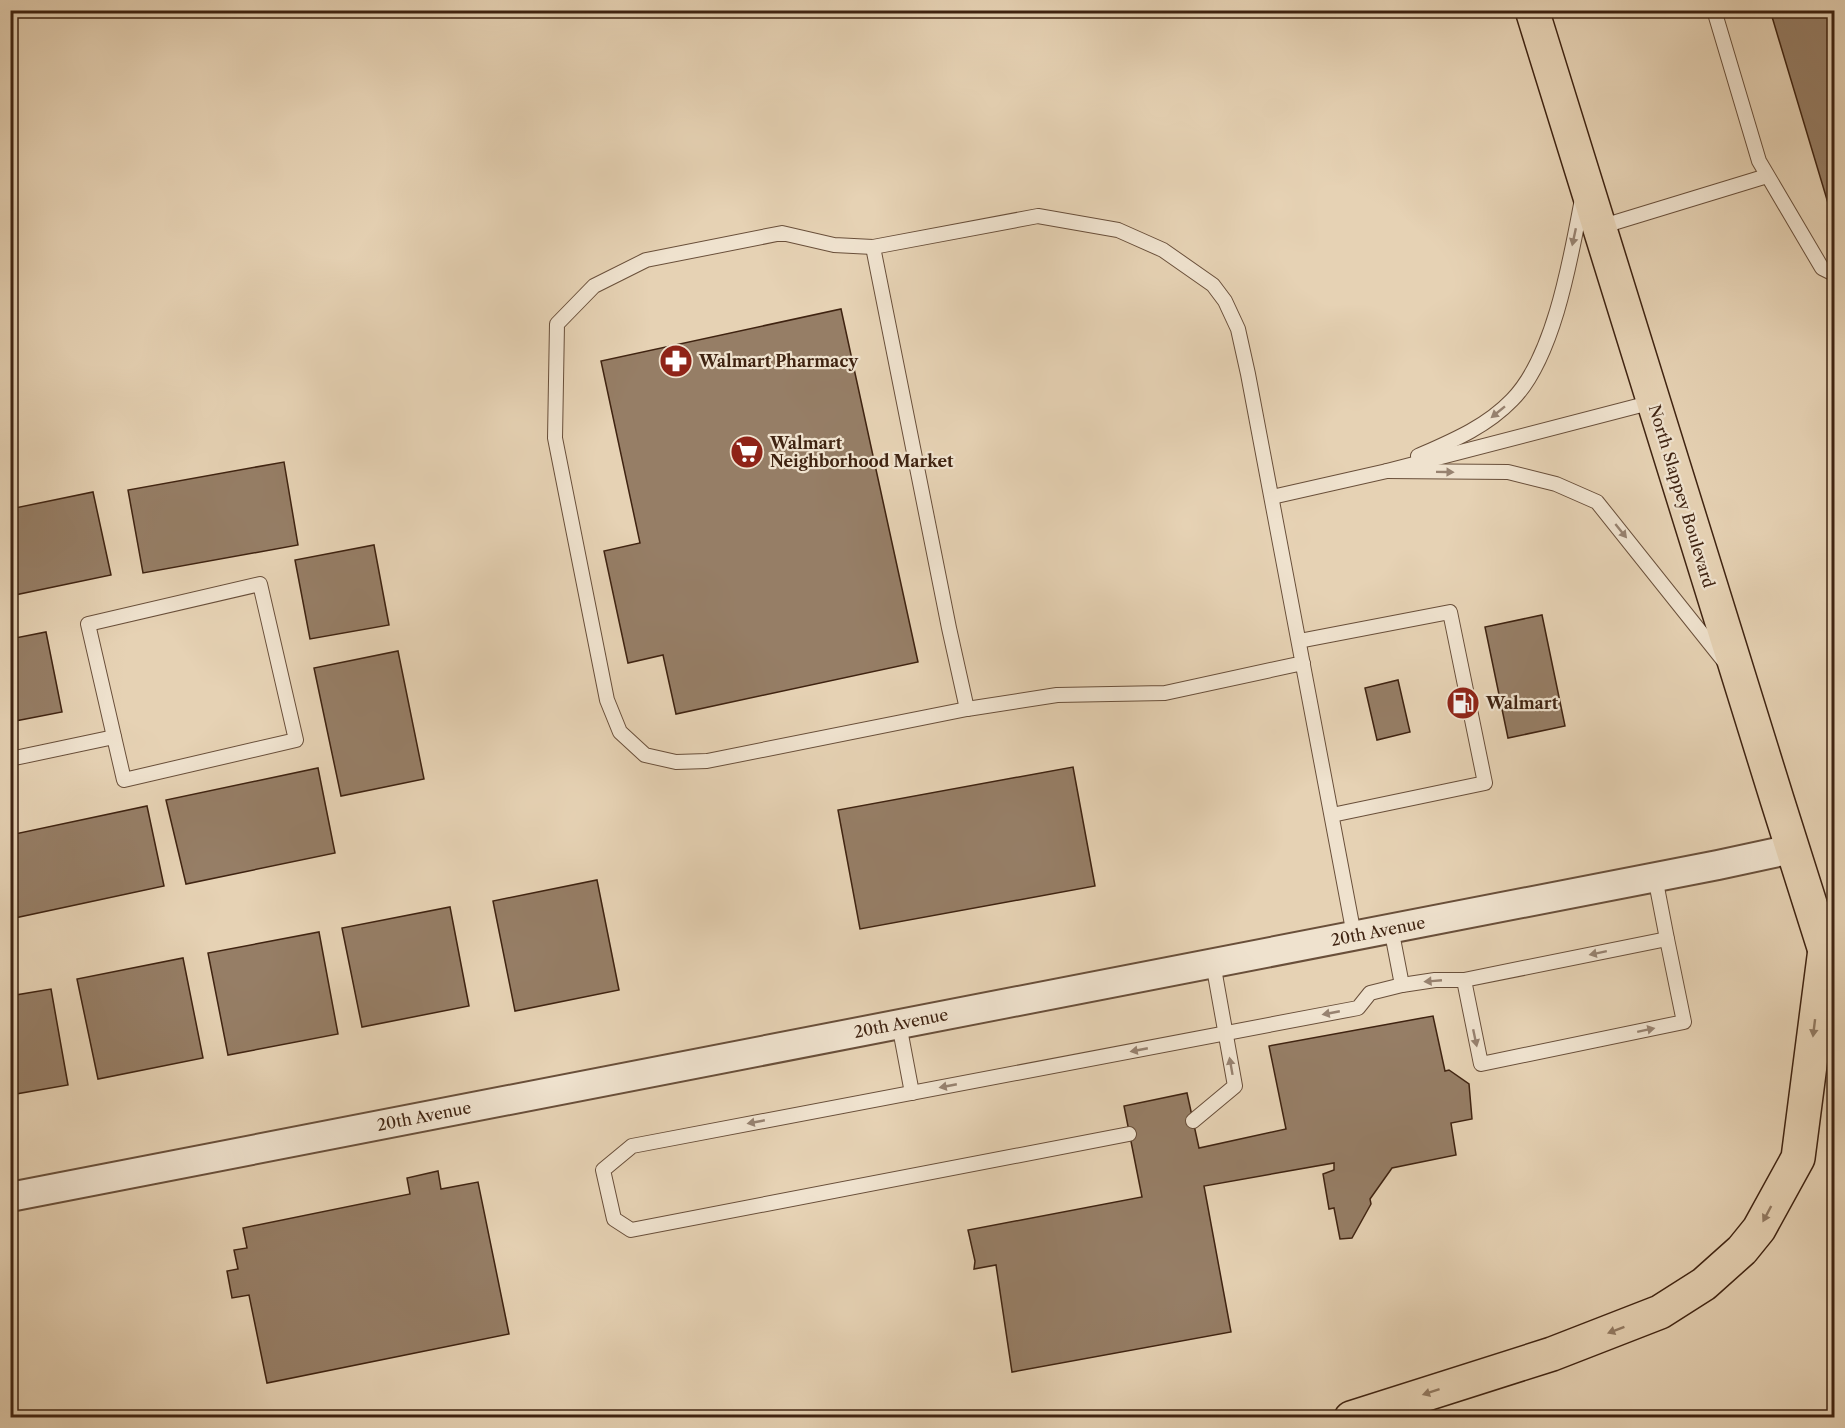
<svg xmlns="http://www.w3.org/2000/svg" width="1845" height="1428" font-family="'Libre Caslon Text',serif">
<rect width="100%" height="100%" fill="#e6d2b4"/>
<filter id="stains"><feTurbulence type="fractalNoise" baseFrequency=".00333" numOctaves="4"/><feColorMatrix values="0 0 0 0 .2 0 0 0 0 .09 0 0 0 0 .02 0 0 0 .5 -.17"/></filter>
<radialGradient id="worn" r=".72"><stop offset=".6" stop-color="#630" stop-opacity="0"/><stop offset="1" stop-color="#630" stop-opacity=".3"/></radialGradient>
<g fill="#967e66" stroke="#3f2311" stroke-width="1.5">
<path d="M1770,10H1834V223Z"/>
<path d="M841,309L918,662L676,714L663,655L628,663L604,551L640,543L601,361Z"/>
<path d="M284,462L298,545L143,573L128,490Z"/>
<path d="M93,492L111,575L10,596V509Z"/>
<path d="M374,545L389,625L310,639L295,560Z"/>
<path d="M1542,615L1565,726L1508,738L1485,627Z"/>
<path d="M46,632L62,712L10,722V639Z"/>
<path d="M398,651L424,779L341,796L314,668Z"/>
<path d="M1398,680L1410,732L1377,740L1365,688Z"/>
<path d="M1073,767L1095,886L860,929L838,810Z"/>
<path d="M318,768L335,853L186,884L166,800Z"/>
<path d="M147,806L164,886L10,919V835Z"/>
<path d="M597,880L619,990L515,1011L493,901Z"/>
<path d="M450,907L469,1006L362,1027L342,928Z"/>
<path d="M319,932L338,1034L228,1055L208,953Z"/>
<path d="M183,958L203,1058L98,1079L77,979Z"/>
<path d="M51,989L68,1085L10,1095V996Z"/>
<path d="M1433,1016L1445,1071L1449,1070L1469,1084L1472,1119L1451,1123L1456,1155L1392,1168L1370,1199L1371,1204L1352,1238L1340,1239L1334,1208L1329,1209L1323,1174L1334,1170V1163L1204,1186L1231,1332L1012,1372L996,1265L974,1269L975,1261L968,1230L1142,1197L1124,1106L1187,1093L1199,1148L1286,1129L1269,1046Z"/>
<path d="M438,1171L441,1189L478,1182L509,1334L267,1383L249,1295L232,1298L227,1271L238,1269L234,1250L247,1248L243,1228L410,1194L407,1178Z"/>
</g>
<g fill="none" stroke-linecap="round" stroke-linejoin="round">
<defs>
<g id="service">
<path d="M1714,10L1759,161L1822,268L1834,274"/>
<path d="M1600,227L1767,176"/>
<path d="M873,247L949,628L967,709"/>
<path d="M1418,456C1452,441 1486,427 1512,400C1554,358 1571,257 1582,199"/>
<path d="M1387,471L1508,472L1556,484L1597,502L1723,660"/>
<path d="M1272,497L1387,471L1653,402"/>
<path d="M260,584L296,740L124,780L88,624Z"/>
<path d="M1299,641L1450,612L1485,783L1332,815"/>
<path d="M1303,663L1165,693L1057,695L967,709L707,761L676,762L645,755L620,732L607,700L555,438L557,324L594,286L646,260L782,233L834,245L873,247L1038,216L1118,230L1163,250L1213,285L1225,301L1238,329L1248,374L1354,935"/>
<path d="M10,759L114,737"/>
<path d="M1655,877L1667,939"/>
<path d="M1391,928L1402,985"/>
<path d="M899,1024L912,1093"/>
<path d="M1193,1121L1235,1086L1213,963"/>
<path d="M1129,1134L631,1230L614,1219L603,1170L632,1146L1358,1008L1370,993L1402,985L1435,980H1464L1667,939L1684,1022L1481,1064L1464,980"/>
</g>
<path id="minor" d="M10,1197L1718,865L1792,849"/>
<path id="primary" d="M1532,10C1634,332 1730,655 1833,976"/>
<path id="motorway" d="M1351,1418L1552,1354L1660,1312L1704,1284L1742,1250L1759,1229L1798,1158L1825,949"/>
</defs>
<use href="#service" stroke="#694f3a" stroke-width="16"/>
<use href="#minor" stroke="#694f3a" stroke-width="32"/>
<use href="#primary" stroke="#3f2311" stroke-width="36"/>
<use href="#motorway" stroke="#3f2311" stroke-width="36"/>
<use href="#service" stroke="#efe2ce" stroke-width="14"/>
<use href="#minor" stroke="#efe2ce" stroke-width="28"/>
<use href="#primary" stroke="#e6d2b4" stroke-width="33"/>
<use href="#motorway" stroke="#e6d2b4" stroke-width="33"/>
</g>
<defs><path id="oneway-solid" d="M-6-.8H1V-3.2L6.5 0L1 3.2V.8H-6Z" transform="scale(1.5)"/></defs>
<g fill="#978270">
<use href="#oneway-solid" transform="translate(1574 237) rotate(102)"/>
<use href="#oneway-solid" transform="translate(1498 412) rotate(141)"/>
<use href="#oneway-solid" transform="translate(1445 472) rotate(1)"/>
<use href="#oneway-solid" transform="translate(1621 531) rotate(51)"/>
<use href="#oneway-solid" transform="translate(1598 953) rotate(168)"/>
<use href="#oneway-solid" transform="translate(1433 981) rotate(175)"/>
<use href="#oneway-solid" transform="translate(1331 1013) rotate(169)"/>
<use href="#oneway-solid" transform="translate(1646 1030) rotate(-12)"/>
<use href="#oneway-solid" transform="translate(1475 1038) rotate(78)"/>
<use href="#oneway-solid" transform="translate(1139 1050) rotate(169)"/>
<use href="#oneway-solid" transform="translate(1231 1066) rotate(-100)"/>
<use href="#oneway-solid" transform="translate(948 1086) rotate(169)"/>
<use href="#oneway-solid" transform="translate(756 1122) rotate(169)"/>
</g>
<g fill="#927a62">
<use href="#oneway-solid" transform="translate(1814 1028) rotate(97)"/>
<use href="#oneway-solid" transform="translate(1767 1214) rotate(118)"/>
<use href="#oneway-solid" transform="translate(1616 1330) rotate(159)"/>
<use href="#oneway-solid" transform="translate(1431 1392) rotate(162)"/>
</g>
<defs>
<symbol id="pharmacy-disc" viewBox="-11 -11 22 22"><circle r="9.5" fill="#8f2418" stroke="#efe2ce"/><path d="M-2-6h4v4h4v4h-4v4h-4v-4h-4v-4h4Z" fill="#fff"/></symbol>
<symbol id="supermarket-disc" viewBox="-11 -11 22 22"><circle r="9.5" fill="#8f2418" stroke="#efe2ce"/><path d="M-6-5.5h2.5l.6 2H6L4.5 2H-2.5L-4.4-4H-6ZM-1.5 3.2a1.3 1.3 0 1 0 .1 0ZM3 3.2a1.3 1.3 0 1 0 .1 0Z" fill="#fff"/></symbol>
<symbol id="fuel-disc" viewBox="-11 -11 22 22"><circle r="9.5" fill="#8f2418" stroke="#efe2ce"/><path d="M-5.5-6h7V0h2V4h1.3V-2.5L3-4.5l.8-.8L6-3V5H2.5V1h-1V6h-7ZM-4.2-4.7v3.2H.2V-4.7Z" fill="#fff"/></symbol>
</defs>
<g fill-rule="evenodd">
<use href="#pharmacy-disc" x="657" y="342" width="38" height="38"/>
<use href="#supermarket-disc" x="728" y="433" width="38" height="38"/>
<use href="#fuel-disc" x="1444" y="684" width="38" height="38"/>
</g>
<g text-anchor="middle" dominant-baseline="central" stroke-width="4.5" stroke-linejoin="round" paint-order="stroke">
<g font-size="16" font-weight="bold" fill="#3f2311" stroke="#efe2ce" text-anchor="start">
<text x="699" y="361">Walmart Pharmacy</text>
<text x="770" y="443">Walmart<tspan x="770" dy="18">Neighborhood Market</tspan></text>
<text x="1486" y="703">Walmart</text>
</g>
<g font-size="16" fill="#3f2311" stroke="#efe2ce">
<text transform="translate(1682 496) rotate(73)">North Slappey Boulevard</text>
<text transform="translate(1378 931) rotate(-11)">20th Avenue</text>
<text transform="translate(901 1023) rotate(-11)">20th Avenue</text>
<text transform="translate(424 1116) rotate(-11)">20th Avenue</text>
</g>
</g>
<rect width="1845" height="1428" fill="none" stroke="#e6d2b4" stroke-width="36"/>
<rect x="12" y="12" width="1821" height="1404" fill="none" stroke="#3f2311" stroke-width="3"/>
<rect x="18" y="18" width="1809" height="1392" fill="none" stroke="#3f2311" stroke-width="1.5"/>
<rect width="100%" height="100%" filter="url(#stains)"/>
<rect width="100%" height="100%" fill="url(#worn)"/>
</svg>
